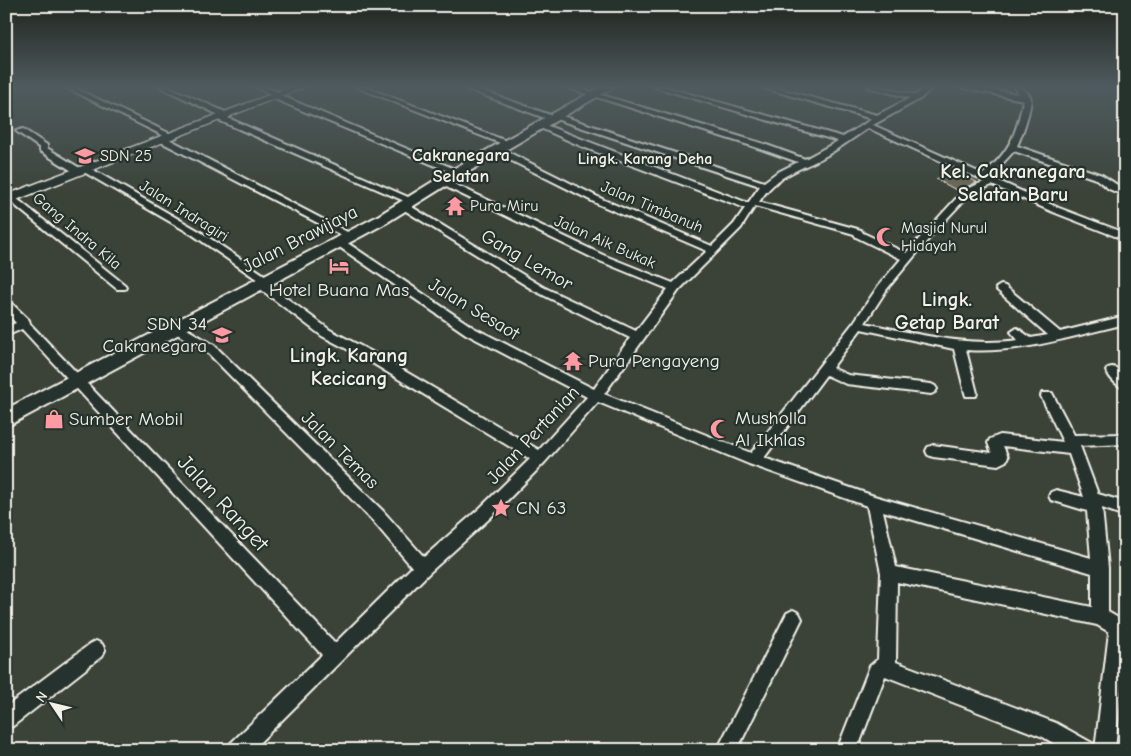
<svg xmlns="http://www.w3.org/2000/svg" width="1131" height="756" font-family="'Comic Neue',sans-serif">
<rect width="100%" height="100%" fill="#3b4339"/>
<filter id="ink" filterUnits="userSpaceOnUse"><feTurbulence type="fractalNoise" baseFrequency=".02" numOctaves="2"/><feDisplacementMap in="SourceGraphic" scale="10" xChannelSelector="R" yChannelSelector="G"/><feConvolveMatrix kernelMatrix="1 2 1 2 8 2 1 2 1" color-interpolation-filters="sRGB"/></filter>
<g filter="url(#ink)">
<path fill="#6c6855" stroke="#f4f1e8" d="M955,171L977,182L958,191L936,179Z"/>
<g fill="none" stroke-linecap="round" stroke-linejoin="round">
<defs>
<g id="street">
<path d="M65,87H73L177,137L170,139Z"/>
<path d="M160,87H169L230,114L231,116L228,118L417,201L412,204L409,203L218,120L217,118L221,116Z"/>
<path d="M255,87H264L282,93V96L462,172L455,174L272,98V95Z"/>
<path d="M356,87H365L512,143L505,145Z"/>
<path d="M462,87H472L553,116L559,115L764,182L776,173L798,162L755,147L565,87H575L761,143L805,159L838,141L655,87H665L843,137L872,119L761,87H772L877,115L910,98L868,87H880L916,95L926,87H933L920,99L873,125L983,174C1010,152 1017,133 1023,100L959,87H975L1019,94L1015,87H1021C1024,90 1028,93 1030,96C1034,102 1021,138 1017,146L1102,175L1125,190V196L1109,189L1096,179L1014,151L990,177L1059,208L1125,233V240L1053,212L992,185L969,195L937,229L887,289L865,323C916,334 966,347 1018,340L1011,332L1017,328L1031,338L1048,335L997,290L996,288L1001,285L1005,286L1060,332L1125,316V324C1073,336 1020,354 966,350L977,393L976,396H966L965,393L954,349L861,329L832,368L848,375L931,384L935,386L937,389L935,392L931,394L846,384L826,375L764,458L874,496L1091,558L1087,511L1051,500L1049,496L1051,492L1056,490L1084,497L1069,454L1003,446L1008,457L1006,461L998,465L933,457L928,455L926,451L928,447L933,445L992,453L988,443L990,439L1000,435L1063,442L1041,396L1042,393H1052L1074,435L1125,434V444L1080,446L1098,494L1125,502V516L1102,508L1108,568V612L1125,622V647L1115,750H1095L1109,632L1097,625L897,582L896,662L1056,723L1092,743L1095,750H1065L1043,737L885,676L857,750H837L870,666L878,659L881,573L867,506L749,464L598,402L545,462L490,518L429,573L252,750H228L231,743L322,655L22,329L6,336V327L16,323L6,312V301L10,302L29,320L30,324L335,643L412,567L373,521L206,351L172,331L170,328L172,325H180L214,345L383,511L424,557L480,508L530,459L364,358L322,336L255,285L254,283L258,280L193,235L84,172L77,174L40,151V148L16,131L23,129L47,145V148L83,170L90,168L199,231L269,278L270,280L266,283L330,330L372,352L539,450L587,397L466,334L335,244V240H343L474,328L594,389L630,338L535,291L401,208V204H407L543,287L636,331L668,289L595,259L440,184V180H446L603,255L673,283L707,251L598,204L494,152V148H500L604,200L712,246L734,224L745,208L583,147L536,126L543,124L748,203L760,186L556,119L550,120ZM868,128L985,181L963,191L906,253L863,233L861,230L759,202C778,172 801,171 829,154C842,146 855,137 868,128ZM755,206L854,234L856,237L901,259L879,285L854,322L751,453L604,394L679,290L741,228ZM883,511L1092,573V607L896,567Z"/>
<path d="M161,138H167L355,236L350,239L347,238L161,142Z"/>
<path d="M6,190L125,285L126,287L125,289H117L6,198Z"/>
<path d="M1112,367L1116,368L1125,376V389C1117,386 1110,378 1106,371L1108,368Z"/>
<path d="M793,610L799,613L802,619L737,750H717L787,613Z"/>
<path d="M96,641L102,644L105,650L102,656L13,726L6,728V707L90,644Z"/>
</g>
<g id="secondary">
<path d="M6,87H16L6,91Z"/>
<path d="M290,87H304L6,204V195Z"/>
</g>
<path id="primary" d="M600,87H614L463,175L386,223L6,427V409L376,217L453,169Z"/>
</defs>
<use href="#street" stroke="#f4f1e8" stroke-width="4"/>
<use href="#secondary" stroke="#f4f1e8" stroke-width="3"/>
<use href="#primary" stroke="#f4f1e8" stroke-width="4"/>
<use href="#street" fill="#26332d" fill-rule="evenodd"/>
<use href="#secondary" fill="#26332d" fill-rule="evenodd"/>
<use href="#primary" fill="#26332d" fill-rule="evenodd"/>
</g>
</g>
<linearGradient id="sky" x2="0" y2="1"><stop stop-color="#20251f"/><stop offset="0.45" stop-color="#4f5b5f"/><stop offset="1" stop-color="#4f5b5f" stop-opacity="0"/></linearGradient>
<rect width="1131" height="193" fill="url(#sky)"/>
<defs>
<symbol id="school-bare" viewBox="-9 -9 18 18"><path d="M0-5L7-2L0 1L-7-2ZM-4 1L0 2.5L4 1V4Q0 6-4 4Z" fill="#ff9aa2" stroke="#26332d" stroke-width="2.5" paint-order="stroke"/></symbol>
<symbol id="temple-bare" viewBox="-9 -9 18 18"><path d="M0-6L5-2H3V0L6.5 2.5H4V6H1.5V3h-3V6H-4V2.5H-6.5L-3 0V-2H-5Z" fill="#ff9aa2" stroke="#26332d" stroke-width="2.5" paint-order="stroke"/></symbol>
<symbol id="mosque-bare" viewBox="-9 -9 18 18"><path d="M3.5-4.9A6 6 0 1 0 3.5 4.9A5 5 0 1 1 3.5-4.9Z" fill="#ff9aa2" stroke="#26332d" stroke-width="2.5" paint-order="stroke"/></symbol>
<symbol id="hotel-bare" viewBox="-9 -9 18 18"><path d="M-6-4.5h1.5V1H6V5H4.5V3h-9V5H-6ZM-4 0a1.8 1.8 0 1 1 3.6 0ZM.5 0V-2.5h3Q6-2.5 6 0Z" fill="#ff9aa2" stroke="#26332d" stroke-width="2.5" paint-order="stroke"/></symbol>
<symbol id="shop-bare" viewBox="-9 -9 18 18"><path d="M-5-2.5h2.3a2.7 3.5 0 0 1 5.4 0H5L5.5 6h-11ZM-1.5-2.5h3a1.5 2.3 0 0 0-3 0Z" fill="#ff9aa2" stroke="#26332d" stroke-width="2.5" paint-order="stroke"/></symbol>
<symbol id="sight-bare" viewBox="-9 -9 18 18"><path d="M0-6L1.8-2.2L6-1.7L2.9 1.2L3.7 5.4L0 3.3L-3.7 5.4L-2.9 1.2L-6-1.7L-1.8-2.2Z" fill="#ff9aa2" stroke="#26332d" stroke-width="2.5" paint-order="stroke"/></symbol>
</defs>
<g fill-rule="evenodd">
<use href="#school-bare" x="71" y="142" width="28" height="28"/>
<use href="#temple-bare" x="441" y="192" width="28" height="28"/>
<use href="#mosque-bare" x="872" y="223" width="28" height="28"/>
<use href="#hotel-bare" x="325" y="252" width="28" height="28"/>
<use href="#school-bare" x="208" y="321" width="28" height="28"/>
<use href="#temple-bare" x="559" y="347" width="28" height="28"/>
<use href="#shop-bare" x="40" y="405" width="28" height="28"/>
<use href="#mosque-bare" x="706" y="415" width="28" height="28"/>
<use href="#sight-bare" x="487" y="494" width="28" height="28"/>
</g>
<g text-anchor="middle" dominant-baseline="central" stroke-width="4.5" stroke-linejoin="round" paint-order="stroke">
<g font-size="16" fill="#f4f1e8" stroke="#26332d" text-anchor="start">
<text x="100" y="156">SDN 25</text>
<text x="470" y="206">Pura Miru</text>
<text x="901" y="228">Masjid Nurul<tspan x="901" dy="18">Hidayah</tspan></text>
</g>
<g font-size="16" font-weight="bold" fill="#f4f1e8" stroke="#26332d">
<text x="645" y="159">Lingk. Karang Deha</text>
</g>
<g font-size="16" fill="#f4f1e8" stroke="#26332d">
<text transform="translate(652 207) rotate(23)">Jalan Timbanuh</text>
<text transform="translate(184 211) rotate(32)">Jalan Indragiri</text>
<text transform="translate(77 231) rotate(40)">Gang Indra Kila</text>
<text transform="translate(605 242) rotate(24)">Jalan Aik Bukak</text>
</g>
<g font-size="18" font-weight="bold" fill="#f4f1e8" stroke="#26332d">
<text x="461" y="155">Cakranegara<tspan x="461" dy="21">Selatan</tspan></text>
</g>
<g font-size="19" fill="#f4f1e8" stroke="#26332d">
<text transform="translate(300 239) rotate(-27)">Jalan Brawijaya</text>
<text transform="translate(527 260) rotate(30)">Gang Lemor</text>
<text transform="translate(474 309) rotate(31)">Jalan Sesaot</text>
<text transform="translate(533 435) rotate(-47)">Jalan Pertanian</text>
<text transform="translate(340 450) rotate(45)">Jalan Temas</text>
</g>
<g font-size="19" fill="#f4f1e8" stroke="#26332d" text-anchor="start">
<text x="339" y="290" text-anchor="middle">Hotel Buana Mas</text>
<text x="207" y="324" text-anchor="end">SDN 34<tspan x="207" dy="22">Cakranegara</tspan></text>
<text x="588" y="361">Pura Pengayeng</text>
<text x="735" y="418">Musholla<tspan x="735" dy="22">Al Ikhlas</tspan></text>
<text x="69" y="419">Sumber Mobil</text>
<text x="516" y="508">CN 63</text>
</g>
<g font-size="20" font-weight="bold" fill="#f4f1e8" stroke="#26332d">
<text x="1013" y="171">Kel. Cakranegara<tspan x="1013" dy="23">Selatan Baru</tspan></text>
</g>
<g font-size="20" font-weight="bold" fill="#f4f1e8" stroke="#26332d">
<text x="947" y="299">Lingk.<tspan x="947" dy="23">Getap Barat</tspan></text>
<text x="349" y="355">Lingk. Karang<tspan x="349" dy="23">Kecicang</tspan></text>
</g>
<g font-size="22" fill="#f4f1e8" stroke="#26332d">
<text transform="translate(223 503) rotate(47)">Jalan Ranget</text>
</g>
</g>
<rect width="1131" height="756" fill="none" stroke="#26332d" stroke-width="25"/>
<rect x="12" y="12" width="1106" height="731" fill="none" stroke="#f4f1e8" stroke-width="2" filter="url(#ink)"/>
<g transform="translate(52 704) rotate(305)" stroke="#26332d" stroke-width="4" paint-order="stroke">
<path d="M0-4L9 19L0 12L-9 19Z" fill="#f4f1e8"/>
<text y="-8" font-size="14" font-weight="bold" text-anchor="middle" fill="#f4f1e8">N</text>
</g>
</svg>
